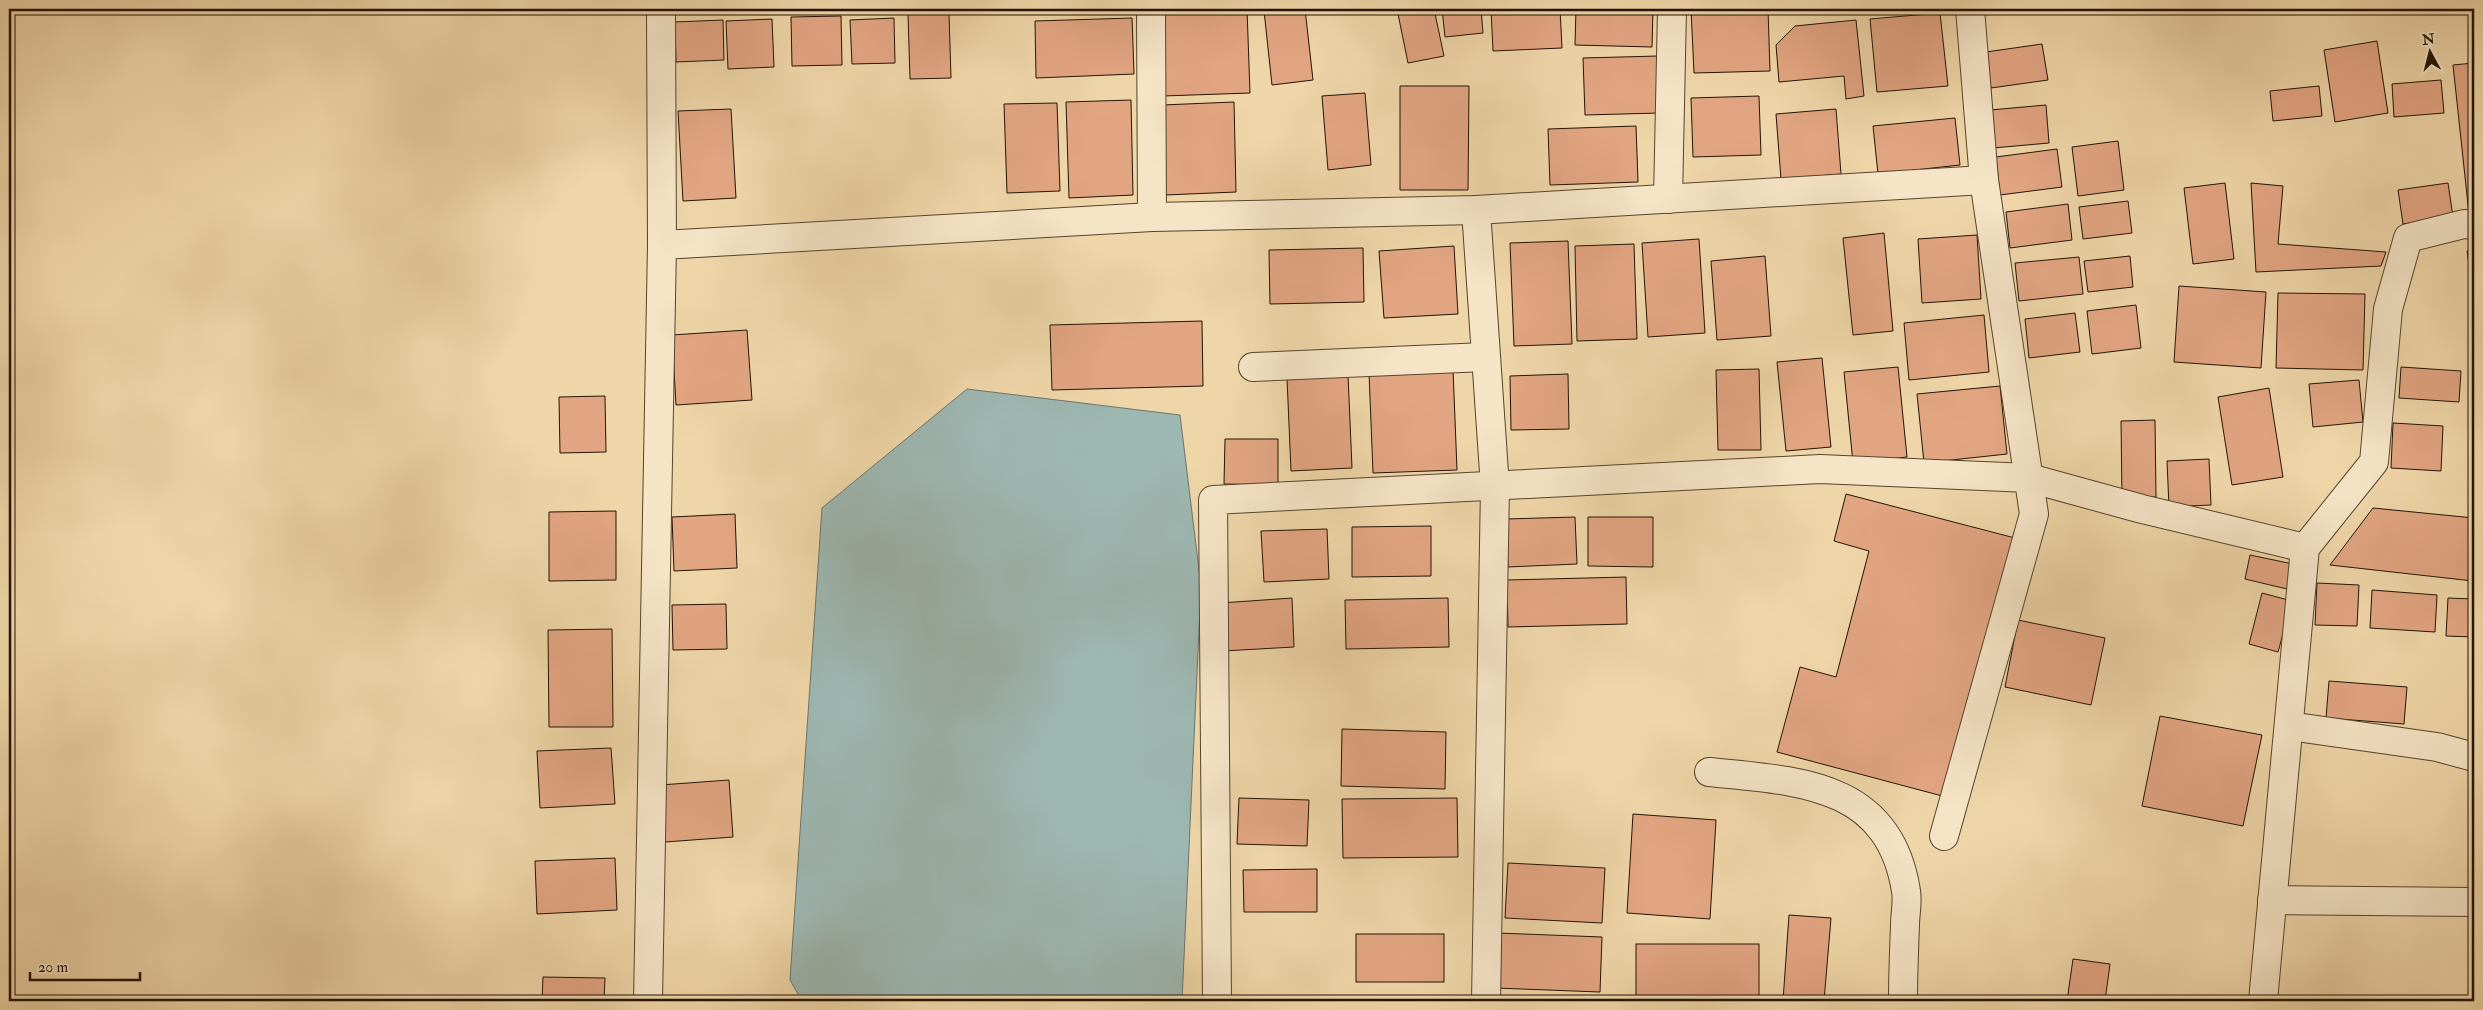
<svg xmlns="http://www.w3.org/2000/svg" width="2483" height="1010" font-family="'IM FELL Double Pica',serif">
<rect width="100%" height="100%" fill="#efd6a8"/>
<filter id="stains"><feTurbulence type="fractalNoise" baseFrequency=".004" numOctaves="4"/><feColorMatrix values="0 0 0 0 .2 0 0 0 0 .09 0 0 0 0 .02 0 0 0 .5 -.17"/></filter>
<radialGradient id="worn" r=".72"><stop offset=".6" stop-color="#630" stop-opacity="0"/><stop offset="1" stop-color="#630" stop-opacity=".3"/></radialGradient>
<path fill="#9db7b2" stroke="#6c756c" d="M967,389L1180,415L1201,586L1182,1001H802L790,980L822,508Z"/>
<g fill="#e2a582" stroke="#221304">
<path d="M1161,9H1247L1250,93L1163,96Z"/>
<path d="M1289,9H1305L1313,80L1272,85L1264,11Z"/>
<path d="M1397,9H1434L1444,56L1408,63Z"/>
<path d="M1442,9H1481L1483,33L1445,37Z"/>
<path d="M1491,9H1560L1562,48L1493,51Z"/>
<path d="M1576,9H1653L1652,47L1575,45Z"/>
<path d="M1691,9H1768L1770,71L1694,73Z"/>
<path d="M949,13L951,78L910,79L908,14Z"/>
<path d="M1940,13L1948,86L1877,92L1870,19Z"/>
<path d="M841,16L842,65L792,66L791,17Z"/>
<path d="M894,18L895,63L852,64L850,20Z"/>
<path d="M1132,18L1134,74L1036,78L1035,21Z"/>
<path d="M772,19L774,67L728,69L726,21Z"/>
<path d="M723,20L724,60L676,62L675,22Z"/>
<path d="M1856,20L1864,96L1846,99L1844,76L1779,82L1776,45L1795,26Z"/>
<path d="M2377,41L2388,113L2335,122L2324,50Z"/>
<path d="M2042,44L2048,80L1991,88L1986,52Z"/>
<path d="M1658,56L1660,113L1585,115L1583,58Z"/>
<path d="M2474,63V214H2469L2453,65Z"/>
<path d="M2441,80L2444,113L2394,117L2392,84Z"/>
<path d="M1400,86H1469L1468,190H1400Z"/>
<path d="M2319,86L2322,116L2273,121L2270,91Z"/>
<path d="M1365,93L1371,165L1328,170L1322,96Z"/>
<path d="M1759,96L1761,155L1693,157L1691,98Z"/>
<path d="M1131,100L1133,195L1069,198L1066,102Z"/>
<path d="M1234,102L1236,192L1165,195L1162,105Z"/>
<path d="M1057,103L1060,191L1007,193L1004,104Z"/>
<path d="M2046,105L2049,143L1993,148L1990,110Z"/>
<path d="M731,109L736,198L683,201L678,111Z"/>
<path d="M1836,109L1841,174L1781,179L1776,114Z"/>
<path d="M1955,118L1960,165L1878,174L1873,126Z"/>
<path d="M1636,126L1638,182L1550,185L1548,129Z"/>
<path d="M2118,141L2124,190L2078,196L2072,147Z"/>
<path d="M2057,149L2062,187L2000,195L1996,157Z"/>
<path d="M2225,183L2234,259L2193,264L2184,188Z"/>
<path d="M2251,183L2283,186L2278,244L2386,252L2381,266L2256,272Z"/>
<path d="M2448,183L2453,217L2403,224L2398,190Z"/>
<path d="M2128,201L2132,233L2083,239L2079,207Z"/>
<path d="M2068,204L2072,240L2010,248L2006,212Z"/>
<path d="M1884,233L1893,331L1853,335L1843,238Z"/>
<path d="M1977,235L1981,299L1922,303L1918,239Z"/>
<path d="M1699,239L1705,333L1648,337L1642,243Z"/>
<path d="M1568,241L1572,344L1514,346L1510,243Z"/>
<path d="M1634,244L1637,339L1577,341L1575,246Z"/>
<path d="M1454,246L1458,314L1384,318L1379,251Z"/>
<path d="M1363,248L1364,302L1270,304L1269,250Z"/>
<path d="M2474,250V297L2467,251Z"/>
<path d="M1765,256L1771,336L1717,340L1711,261Z"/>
<path d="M2130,256L2133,287L2088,292L2084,261Z"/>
<path d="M2079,257L2083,294L2019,301L2015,263Z"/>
<path d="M2179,286L2266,292L2261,368L2174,362Z"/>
<path d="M2278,293L2365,294L2363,370L2276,368Z"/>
<path d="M2136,305L2141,348L2092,354L2087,311Z"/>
<path d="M2075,313L2080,352L2029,358L2025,319Z"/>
<path d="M1984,315L1989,372L1909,380L1904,323Z"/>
<path d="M1202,321L1203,386L1052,390L1050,325Z"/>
<path d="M747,330L752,400L676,405L672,335Z"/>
<path d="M1822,358L1831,447L1786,451L1777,362Z"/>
<path d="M1898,367L1907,457L1853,463L1844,372Z"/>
<path d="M2401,367L2461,371L2459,402L2399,398Z"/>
<path d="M1453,369L1457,470L1373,473L1369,373Z"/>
<path d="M1759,369L1761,450H1718L1716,370Z"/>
<path d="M1568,374L1569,429L1511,430L1510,376Z"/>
<path d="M1348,375L1352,468L1291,471L1287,378Z"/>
<path d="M2359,380L2363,422L2313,427L2309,384Z"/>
<path d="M2000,386L2007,454L1924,463L1917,394Z"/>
<path d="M2269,388L2283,477L2232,485L2218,397Z"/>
<path d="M605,396L606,452L560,453L559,397Z"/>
<path d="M2155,420L2156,497L2122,498L2121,421Z"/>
<path d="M2393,423L2443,426L2441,471L2391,468Z"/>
<path d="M1225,439H1278V485L1224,484Z"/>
<path d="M2209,459L2211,505L2169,507L2167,461Z"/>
<path d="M1846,494L2015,538L1946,797L1777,752L1800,667L1836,677L1869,551L1834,541Z"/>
<path d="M2373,508L2474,518L2473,581L2330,565Z"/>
<path d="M616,511V580L549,581V512Z"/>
<path d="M735,514L737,568L674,571L672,517Z"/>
<path d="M1575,517L1577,564L1508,567L1506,519Z"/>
<path d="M1588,517H1653V567L1588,566Z"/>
<path d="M1431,526V576L1352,577V527Z"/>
<path d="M1327,529L1329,579L1264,582L1261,531Z"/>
<path d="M2250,555L2293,564L2287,589L2245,579Z"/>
<path d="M1626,577L1627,624L1508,627L1507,580Z"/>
<path d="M2317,583L2359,585L2357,626L2315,625Z"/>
<path d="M2372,590L2437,595L2435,632L2370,628Z"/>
<path d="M2262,593L2292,601L2278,652L2249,644Z"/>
<path d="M1292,598L1294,647L1223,651L1221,603Z"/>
<path d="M1448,598L1449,647L1346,649L1345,600Z"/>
<path d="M2448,598L2474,599V637L2446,636Z"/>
<path d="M726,604L727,649L673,650L672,605Z"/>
<path d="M2018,620L2105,638L2091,705L2005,687Z"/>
<path d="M612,629L613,727H549L548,630Z"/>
<path d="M2329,681L2407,687L2404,724L2326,718Z"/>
<path d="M2160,716L2262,735L2243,826L2142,806Z"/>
<path d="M1342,729L1446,732L1445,789L1341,786Z"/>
<path d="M611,748L615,804L540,808L537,751Z"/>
<path d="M729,780L733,837L665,842L660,785Z"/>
<path d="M1239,798L1309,800L1307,846L1237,844Z"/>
<path d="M1457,798L1458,857L1343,858L1342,799Z"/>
<path d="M1633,814L1716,820L1710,919L1627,913Z"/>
<path d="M615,858L617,910L537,914L535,861Z"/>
<path d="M1508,863L1605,868L1602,923L1505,918Z"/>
<path d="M1317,869V912H1244L1243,870Z"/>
<path d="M1789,915L1831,918L1824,1001H1783Z"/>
<path d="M1497,933L1602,937L1600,992L1495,988Z"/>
<rect x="1356" y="934" width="88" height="48"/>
<rect x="1636" y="944" width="123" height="57"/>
<path d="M2073,959L2110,964L2105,1001H2067Z"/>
<path d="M543,977L605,978L604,1001H542Z"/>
<path d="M1317,997V1001H1223V1000Z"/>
</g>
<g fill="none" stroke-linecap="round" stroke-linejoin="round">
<defs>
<g id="minor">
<path d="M1151,9L1152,217"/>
<path d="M1668,199L1672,9"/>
<path d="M1476,210L1495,487L1486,1001"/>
<path d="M662,245L1152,217L1476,210L1984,180"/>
<path d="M1253,367L1485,357"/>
<path d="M2289,726L2437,747L2474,757"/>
<path d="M1709,772C1797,781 1889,782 1906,891C1908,902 1905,914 1905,925C1904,951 1903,976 1903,1001"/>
<path d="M1944,836L2034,514L1984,180L1970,9"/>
<path d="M2272,900L2474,902"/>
<path d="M648,1001L662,245L661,9"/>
<path d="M1217,1001L1213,500L1820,469L2029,478L2142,509L2305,548"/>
<path d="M2263,1001L2305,548L2374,462L2388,309L2408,238L2464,224L2474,225"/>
</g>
</defs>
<use href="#minor" stroke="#55442d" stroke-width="30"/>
<use href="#minor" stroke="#f5e4c6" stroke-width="28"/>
</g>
<rect width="2483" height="1010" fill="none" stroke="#efd6a8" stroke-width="30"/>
<rect x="10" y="10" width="2463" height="990" fill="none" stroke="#221304" stroke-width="2.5"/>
<rect x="15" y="15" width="2453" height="980" fill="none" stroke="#221304"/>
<g transform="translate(2430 52) rotate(353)" stroke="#f5e4c6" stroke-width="4" paint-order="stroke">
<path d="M0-4L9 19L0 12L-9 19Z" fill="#221304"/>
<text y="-8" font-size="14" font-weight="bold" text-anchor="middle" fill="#221304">N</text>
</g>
<path d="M30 972v8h110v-8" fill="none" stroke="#221304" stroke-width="2.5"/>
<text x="38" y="972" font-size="15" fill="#221304" stroke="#f5e4c6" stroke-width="4" paint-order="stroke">20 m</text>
<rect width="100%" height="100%" filter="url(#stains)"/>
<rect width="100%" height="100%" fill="url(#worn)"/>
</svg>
